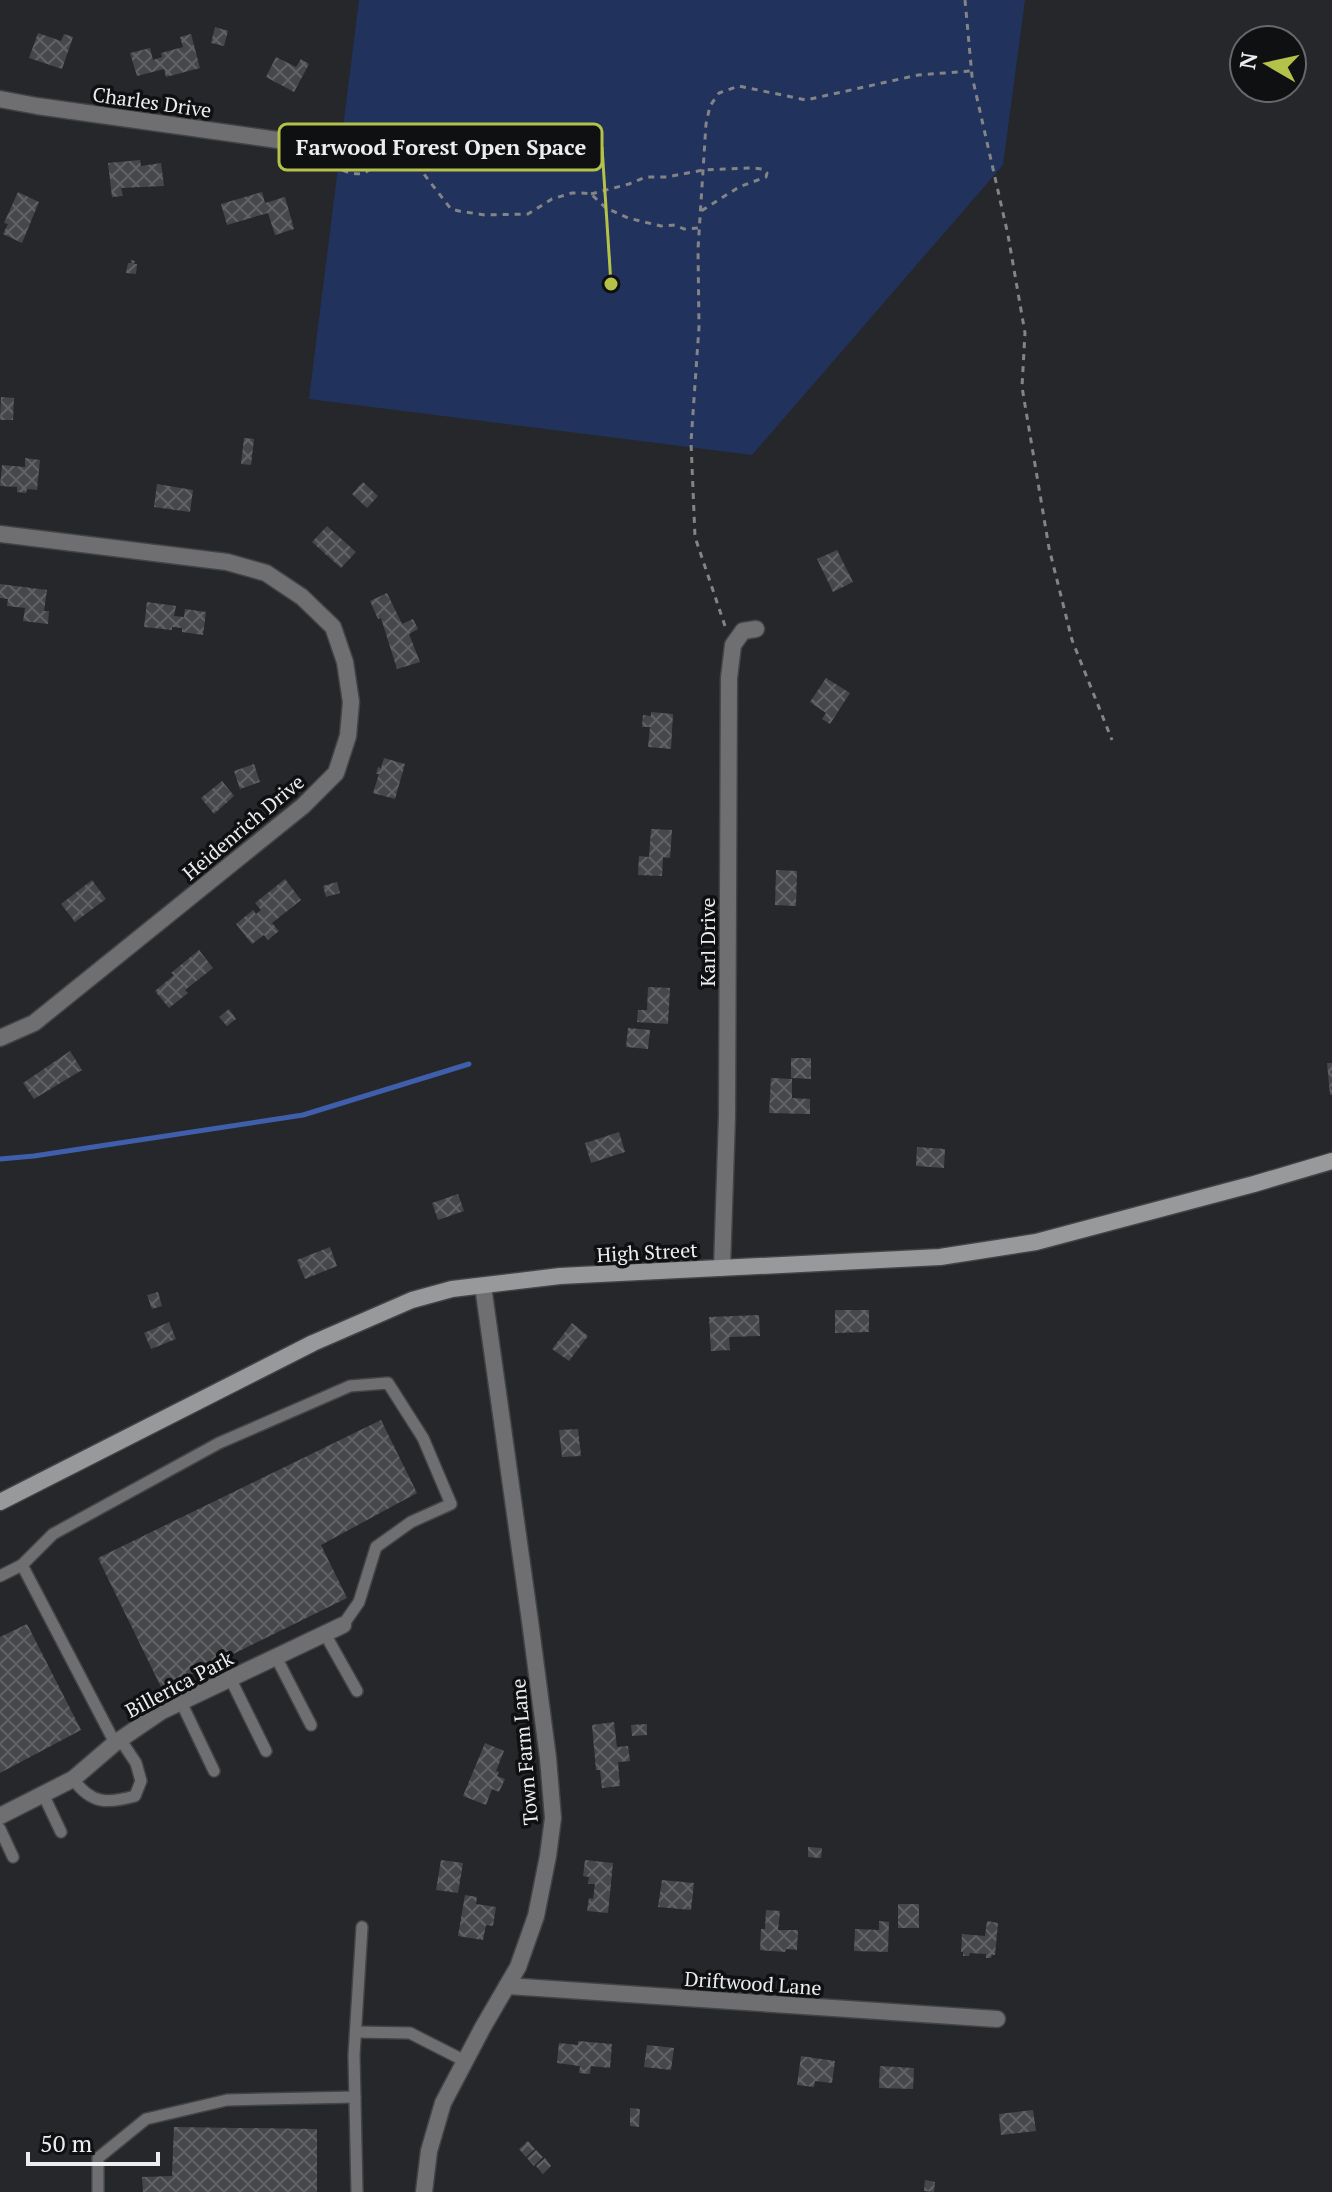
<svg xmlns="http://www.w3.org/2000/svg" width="1332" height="2192" font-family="'PT Serif',serif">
<defs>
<pattern id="building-cross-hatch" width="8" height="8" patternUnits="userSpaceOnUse" patternTransform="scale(2)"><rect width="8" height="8" fill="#46474a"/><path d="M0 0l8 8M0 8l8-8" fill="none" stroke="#616264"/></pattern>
</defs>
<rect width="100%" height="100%" fill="#26272a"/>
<path fill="#21325c" d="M359,0H1025L1003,165L752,455L309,399Z"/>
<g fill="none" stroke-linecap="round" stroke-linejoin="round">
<path stroke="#3f5fac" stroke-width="5" d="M0,1159L34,1156L303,1115L469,1064"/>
</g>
<g fill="url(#building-cross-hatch)">
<path d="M215,27L228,31L224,46L211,43Z"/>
<path d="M38,33L61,41L64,34L73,37L62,69L29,58Z"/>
<path d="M191,34L200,68L166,77L164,69L137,76L130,53L150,48L153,60L162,57L161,53L183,47L180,37Z"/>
<path d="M276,57L296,67L301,59L309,64L294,92L266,77Z"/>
<path d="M140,160L141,166L161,163L164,186L121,188L123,196L112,197L108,163Z"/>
<path d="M18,192L39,202L22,243L3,234L8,224L4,223Z"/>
<path d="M262,192L265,203L285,197L294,229L275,235L268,213L227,225L221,204Z"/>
<path d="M131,260L135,261L134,264H137L136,274L126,273L128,263H131Z"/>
<path d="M1,397L14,398L13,420H0Z"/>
<path d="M244,438L254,439L251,465L241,464Z"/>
<path d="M25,458L40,460L37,490L27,489L26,493L17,492V487L0,486L2,465L25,467Z"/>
<path d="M363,482L378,496L367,508L352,494Z"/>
<path d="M157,484L193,490L190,512L154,507Z"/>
<path d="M327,526L356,552L341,568L312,542Z"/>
<path d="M837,550L853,582L833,592L817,559Z"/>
<path d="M0,584L47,590L44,611H49L48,624L23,621L25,608L7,606L8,599L0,598Z"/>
<path d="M387,593L402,624L413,619L418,629L409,634L420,662L397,669L381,618L378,619L370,601Z"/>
<path d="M147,602L176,606L174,616L184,617L185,609L206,612L203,635L182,632V628L172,627V630L144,627Z"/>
<path d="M826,678L850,693L830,724L822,719L826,713L810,702Z"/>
<path d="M651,712L673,714L671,749L648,747L650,727H642L643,715L651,716Z"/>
<path d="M384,758L405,764L395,799L373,793L379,774H376L378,767L381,768Z"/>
<path d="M254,764L260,782L240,789L234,771Z"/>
<path d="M222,781L234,796L214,814L201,798Z"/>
<path d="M651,829L672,830L670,858L663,857L662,876L638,875L639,856L649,857Z"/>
<path d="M776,870L797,871L796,906L775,905Z"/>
<path d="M285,879L301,900L272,923L279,931L268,940L264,935L252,944L236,924L253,910L256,914L261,910L255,903Z"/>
<path d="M92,880L106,899L75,922L61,904Z"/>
<path d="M337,882L340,893L326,897L323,886Z"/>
<path d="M199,950L213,968L185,990L188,993L169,1008L155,991L174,975L171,973Z"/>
<path d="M648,987L670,988L668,1024L637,1022L638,1010H647Z"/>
<path d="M229,1009L236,1019L227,1026L219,1017Z"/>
<path d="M628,1028L650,1030L648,1049L626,1047Z"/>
<path d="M70,1051L82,1070L34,1099L23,1083Z"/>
<path d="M791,1058H811V1079L791,1078Z"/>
<path d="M1327,1063H1332V1095H1330Z"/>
<path d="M771,1078L792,1079V1098L810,1099V1114L769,1113Z"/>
<path d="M619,1132L625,1152L591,1163L585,1143Z"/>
<path d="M917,1147L945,1149L944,1168L916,1166Z"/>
<path d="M458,1194L464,1211L438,1220L432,1203Z"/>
<path d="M330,1247L337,1266L305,1279L297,1260Z"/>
<path d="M158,1292L162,1306L152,1309L147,1295Z"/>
<path d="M835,1310H869V1332L835,1333Z"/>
<path d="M759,1315L760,1336L729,1337L730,1350L711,1351L709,1317Z"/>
<path d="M169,1322L176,1339L151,1349L144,1333Z"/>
<path d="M572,1323L588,1336L569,1361L552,1349Z"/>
<path d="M381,1420L417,1493L321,1545L347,1598L162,1689L98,1558Z"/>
<path d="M578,1429L581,1456L562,1457L559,1430Z"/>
<path d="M27,1624L81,1730L0,1773V1637Z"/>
<path d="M614,1722L617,1747L628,1746L630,1761L618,1762L620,1786L602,1788L600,1770H596L592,1725Z"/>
<path d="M647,1724V1735L632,1736L631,1725Z"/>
<path d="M485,1743L504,1751L496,1771L499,1772L497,1776L505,1779L499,1792L492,1789L486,1805L463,1796Z"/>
<path d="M808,1847L822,1848L821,1858L808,1857Z"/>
<path d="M441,1860L463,1863L458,1893L436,1890Z"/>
<path d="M585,1860L613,1863L608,1913L587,1911L589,1898L593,1899L595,1884H588L589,1877L583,1876Z"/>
<path d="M662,1880L694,1883L691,1910L658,1907Z"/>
<path d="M465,1895L477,1897L476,1904L496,1907L493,1926L486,1925L483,1940L458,1936Z"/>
<rect x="898" y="1904" width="21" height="24"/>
<path d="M766,1910L780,1911L778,1930H798L797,1950L786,1949L785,1952L760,1950L761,1929H765Z"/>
<path d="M879,1921L889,1922L888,1952L854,1951L855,1929L879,1930Z"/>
<path d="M987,1921L998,1923L995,1955H992L991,1958H986V1954L970,1953L969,1956H963V1952H961L962,1934L985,1936Z"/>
<path d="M578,2041L612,2044L610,2068L591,2066L590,2074L579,2073L580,2066L557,2063L559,2043L578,2045Z"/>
<path d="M647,2045L674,2048L671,2070L644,2067Z"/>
<path d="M801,2056L835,2061L832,2083L815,2081L814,2087L797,2085Z"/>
<path d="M880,2066L914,2068L913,2089L879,2088Z"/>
<path d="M630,2108L640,2109L639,2127L630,2126Z"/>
<path d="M1033,2110L1036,2131L1001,2135L999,2114Z"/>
<path d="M174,2127L317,2129V2192H143L142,2177L172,2176Z"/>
<path d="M528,2141L535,2149L526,2157L519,2149Z"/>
<path d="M536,2150L543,2157L534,2166L527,2158Z"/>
<path d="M545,2158L551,2166L543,2174L536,2166Z"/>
<path d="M925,2180L935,2182L934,2192L924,2191Z"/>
</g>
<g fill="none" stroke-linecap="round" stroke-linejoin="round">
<defs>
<g id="service">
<path d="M0,1576L22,1565"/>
<path d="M325,1634L357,1691"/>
<path d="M276,1657L311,1725"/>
<path d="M230,1678L266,1751"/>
<path d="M181,1702L214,1771"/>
<path d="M115,1743L22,1565L53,1534L219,1443L350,1386L388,1383L423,1438L451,1504L411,1522L376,1547L359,1602L343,1625"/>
<path d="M73,1779C91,1804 107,1804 135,1796L141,1781L136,1763L120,1739"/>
<path d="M43,1794L61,1832"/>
<path d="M0,1829L13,1857"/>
<path d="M356,2032L410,2033L465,2061"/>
<path d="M98,2192V2158L146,2119L227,2100L355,2097"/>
<path d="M357,2192L354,2055L362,1927"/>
</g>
<g id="minor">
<path d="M0,99L37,106L299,143"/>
<path d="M0,534L227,562L266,573L302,597L333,627L345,662L351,702L348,736L336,773L303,806L34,1023L0,1038"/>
<path d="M722,1268L727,1116L729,678L733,645L743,631L756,629"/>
<path d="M0,1816L73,1779L115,1743L162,1711L343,1625"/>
<path d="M507,1986L997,2019"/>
<path d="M424,2192L429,2151L443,2103L483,2027L518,1967L536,1916L548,1856L553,1818L548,1758L530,1621L483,1286"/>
</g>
<path id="secondary" d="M0,1502L313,1343L412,1300L452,1289L560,1276L940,1257L1036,1242L1254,1184L1332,1161"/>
</defs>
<use href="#service" stroke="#424345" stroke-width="14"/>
<use href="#minor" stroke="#424345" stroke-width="19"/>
<use href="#secondary" stroke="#424345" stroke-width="19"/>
<g stroke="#838486" stroke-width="3" stroke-dasharray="6 6" stroke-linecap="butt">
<path d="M965,0L972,76L1008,235L1025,333L1022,387L1049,548L1072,640L1112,740"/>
<path d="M312,151C328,161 361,190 375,162C378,156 377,149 378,143L385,139L395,141L406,151L451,209L459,211L485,215L528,214L552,199L572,193H582L591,194L606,208L628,218L661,226L675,225L684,229L699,228"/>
<path d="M591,194L629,184L646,177H667L703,170L752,168L762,169L767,173L766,177L739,187L701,211"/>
<path d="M725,626L695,537L691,442L699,327L698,249L706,124L710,106L719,93L739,86L806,100L918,75L971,71"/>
</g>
<use href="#service" stroke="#6f6f71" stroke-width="11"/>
<use href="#minor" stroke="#6f6f71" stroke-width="16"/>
<use href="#secondary" stroke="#98999b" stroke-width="16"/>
</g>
<g text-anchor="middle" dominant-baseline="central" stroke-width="7" stroke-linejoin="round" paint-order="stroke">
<g font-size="20" fill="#ecedee" stroke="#0f1011">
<text transform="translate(152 102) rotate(8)">Charles Drive</text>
<text transform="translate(243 827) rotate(-40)">Heidenrich Drive</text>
<text transform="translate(707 942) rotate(-90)">Karl Drive</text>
<text transform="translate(647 1252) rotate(-3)">High Street</text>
<text transform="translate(179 1684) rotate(-28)">Billerica Park</text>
<text transform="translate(524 1752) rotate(-95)">Town Farm Lane</text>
<text transform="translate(753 1983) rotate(4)">Driftwood Lane</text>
</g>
</g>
<path fill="none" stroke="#b5c24a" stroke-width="3" d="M611 284L602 147"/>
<circle fill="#b5c24a" stroke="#0f1011" stroke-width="3" cx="611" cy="284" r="8"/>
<rect fill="#0f1011" stroke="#b5c24a" stroke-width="3" x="279" y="124" width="323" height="46" rx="8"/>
<g font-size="22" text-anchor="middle" font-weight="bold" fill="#ecedee">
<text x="441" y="155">Farwood Forest Open Space</text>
</g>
<g transform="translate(1268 64) rotate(279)"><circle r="38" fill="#0f1011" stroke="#676869" stroke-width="2"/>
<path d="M0-6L14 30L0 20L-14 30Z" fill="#b5c24a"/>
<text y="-12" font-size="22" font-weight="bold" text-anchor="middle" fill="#ecedee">N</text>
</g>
<path d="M28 2152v12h130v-12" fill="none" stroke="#ecedee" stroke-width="4"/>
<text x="40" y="2152" font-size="24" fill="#ecedee" stroke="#0f1011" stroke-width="6" paint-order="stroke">50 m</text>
</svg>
